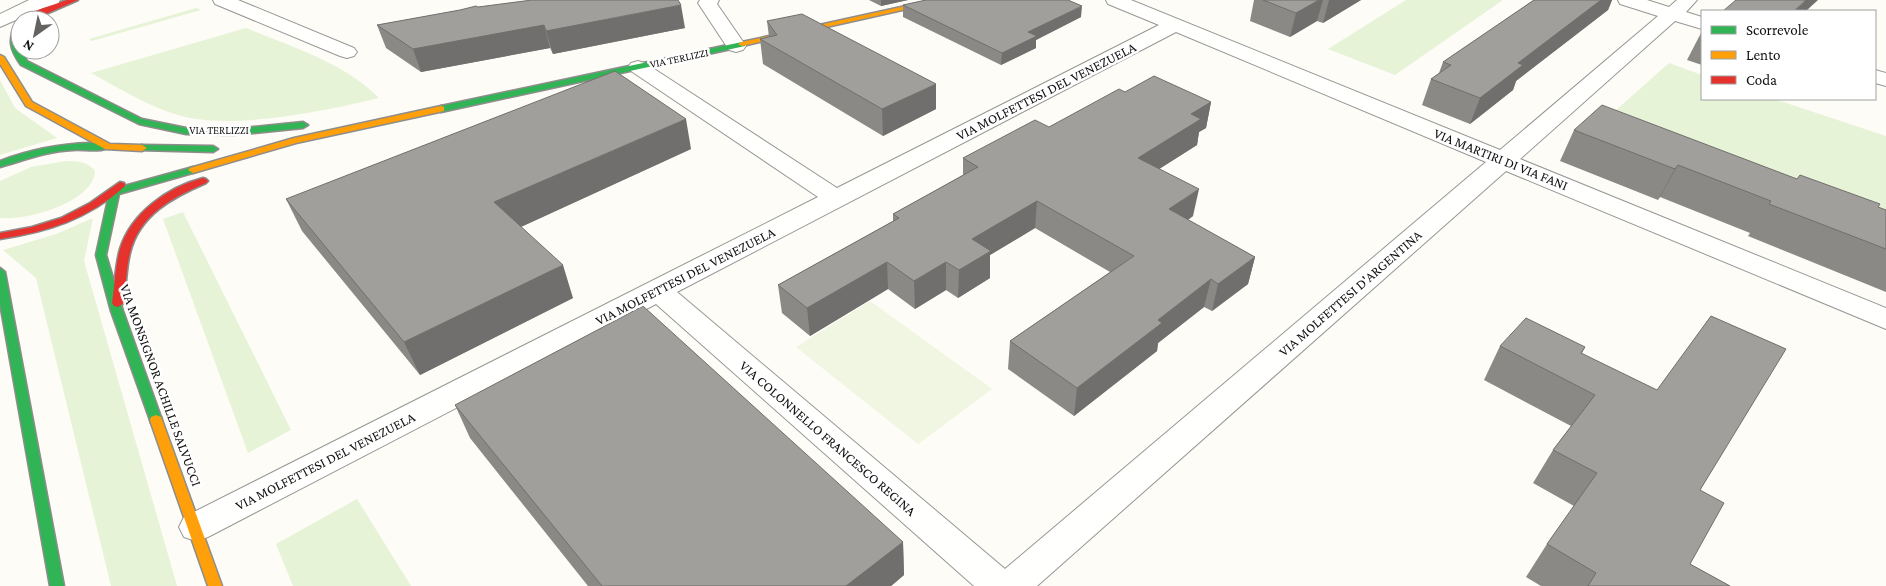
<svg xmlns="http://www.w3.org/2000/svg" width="1886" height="586" font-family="'Crimson Pro',serif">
<rect width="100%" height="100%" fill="#fdfcf7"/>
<g fill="#e7f3d7">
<path d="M1406,0H1503L1395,75L1328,49Z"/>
<path d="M196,8L201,10L92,41L89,39Z"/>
<path d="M246,28C292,47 343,62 379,98C325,111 231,131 178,115C147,106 119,88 91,73Z"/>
<path d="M1669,63L1702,75V99H1774L1886,136V224L1606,119Z"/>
<path d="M0,80L15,108L57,138L0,155Z"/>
<path d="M66,161C77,161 87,161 95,171C94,202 26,221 0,218V181L31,167Z"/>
<path d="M183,212L291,430L248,453L163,219Z"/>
<path d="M93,218L84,261L177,586H111L36,278L3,250L56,234Z"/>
<path d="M357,499L411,586H293L276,544Z"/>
</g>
<path fill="#f0f6e1" d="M870,301L992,389L918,444L796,347Z"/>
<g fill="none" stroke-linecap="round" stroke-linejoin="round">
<defs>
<g id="street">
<path d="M29,0H60L58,4L43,8L0,27V14Z"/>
<path d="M213,0H238L354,48L357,52L354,56L347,58L340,56L215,4Z"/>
<path d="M700,0H719L717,4L746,46L743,50L736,52L729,50L698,3Z"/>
<path d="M1106,0H1131L1500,150L1658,16L1620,4L1618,0H1647L1669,7L1677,0H1697L1686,12L1702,17V29L1675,21L1520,159L1886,308V329L1506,171L1037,586H974L656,304L208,537L196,541L184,537L179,527L184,517L818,197L631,71L628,67L631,63L638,61L645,63L837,188L1159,25L1108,4ZM1176,32L1486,162L1005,569L677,292Z"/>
<path d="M1875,70L1886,73V86L1875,83Z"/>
</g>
<g id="fast">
<path d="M17,22H20L18,44L27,61L142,119L186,128L233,129L303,122L308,125L303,128L233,135L186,134L139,124L21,65C10,50 7,39 17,22Z"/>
<path d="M742,42H745V46L441,112L437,109L441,106Z"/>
<path d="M90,143L103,144L108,147C101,153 83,149 73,150C47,151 25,160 0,167V161C29,150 58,144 90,143Z"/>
<path d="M142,145L213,146L218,149L213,152L139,150V146Z"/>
<path d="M193,167L198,170L196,172L119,194L106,255L123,311L162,420L161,423H151L150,420L111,311L96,255L110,190Z"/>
<path d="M0,268L5,272L64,586H50L0,303Z"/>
</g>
<g id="slow">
<path d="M933,0H947L742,46L738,44L742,42Z"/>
<path d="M0,55L4,57L32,102L110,144L142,145L147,148L142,151L105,149L26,106L0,64Z"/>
<path d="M441,106L444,107V111L296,143L193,173L188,170L190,168L294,138Z"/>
<path d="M156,415L161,417L162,420L222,586H208L150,420L151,417Z"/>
</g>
<g id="jam">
<path d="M67,0H78L32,20H22L35,11Z"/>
<path d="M203,178L206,179L208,181L206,183C173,197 139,215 130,253C126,269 126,286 124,303L118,307L114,306L112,303C115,285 115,266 120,249C131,213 168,187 203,178Z"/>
<path d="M120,182L124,183L125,185L124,187C88,219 47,232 0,239V233L32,227L61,218L90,203Z"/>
</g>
</defs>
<use href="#street" stroke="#979795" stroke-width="2"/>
<use href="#fast" stroke="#8e8d8b" stroke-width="3"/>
<use href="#slow" stroke="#8e8d8b" stroke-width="3"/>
<use href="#jam" stroke="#8e8d8b" stroke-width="3"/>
<use href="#street" fill="#fffffe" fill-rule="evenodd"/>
<use href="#fast" fill="#30b455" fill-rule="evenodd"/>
<use href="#slow" fill="#ff9f0a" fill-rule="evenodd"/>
<use href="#jam" fill="#e5322d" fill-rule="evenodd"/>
</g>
<g fill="#8a8986">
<path d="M869,0H908L881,6Z"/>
<path d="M1254,0H1361L1323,23L1317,21L1290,37L1250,21Z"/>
<path d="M1534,0H1612L1608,10L1516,81L1513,90L1470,124L1422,105L1431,79L1439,73L1443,62Z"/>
<path d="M903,5L1081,17L1036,40V48L1001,65L903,17Z"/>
<path d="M478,7L685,28L553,54L550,48L421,72L386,48L377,25Z"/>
<path d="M767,21L936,109L883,136L763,64L760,39L769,37Z"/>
<path d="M1702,31V65L1687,60Z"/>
<path d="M1125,92L1211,102L1206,128L1199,132L1197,145L1159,169L1193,216L1188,220L1255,257L1248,284L1212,311L1204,307L1158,343L1157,351L1074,416L1008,369L1010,341L1110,272L1035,228L990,255V278L958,298L946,290L915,309L888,289L810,336L782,313L778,285L893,221V214L963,175V158L1049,127Z"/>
<path d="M1574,130L1797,179L1878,207L1886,249V292L1748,236L1750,233L1660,197L1658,200L1560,161Z"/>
<path d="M691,149L521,227L573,298L420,375L302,231L286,199Z"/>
<path d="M1500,346L1585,347L1582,353L1700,490L1690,564L1730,586H1541L1526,577L1547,544L1574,506L1533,483L1553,450L1571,426L1484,380Z"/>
<path d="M455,405L903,542L904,575L891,586H588L470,438Z"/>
</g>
<g fill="#716f6d">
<path d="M881,0H908L881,6Z"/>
<path d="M1319,0H1323L1317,21L1290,37L1296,13Z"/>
<path d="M1329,0H1361L1323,23Z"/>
<path d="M1601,0H1612L1608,10L1516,81L1513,90L1470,124L1480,98L1518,63Z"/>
<path d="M1806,0H1818L1806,11H1794Z"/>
<path d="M681,5L685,28L553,54L546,31Z"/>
<path d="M1082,6L1081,17L1036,40V48L1001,65L1002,53L1028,32Z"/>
<path d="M544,25L550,48L421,72L413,49Z"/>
<path d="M936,84V109L883,136L882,109Z"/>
<path d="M1211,102L1206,128L1199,132L1197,145L1134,185L1138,158L1191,114Z"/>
<path d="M686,119L691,149L505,234L494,202Z"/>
<path d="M1678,165L1660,197L1658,200L1675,169Z"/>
<path d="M1199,189L1193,216L1164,236L1169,209Z"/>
<path d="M1037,201L1035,228L990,255V278L958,298L959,270L972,239Z"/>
<path d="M1255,257L1248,284L1212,311L1218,284Z"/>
<path d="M887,262L888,289L810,336L807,308Z"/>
<path d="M946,262V290L915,309L914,281Z"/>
<path d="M563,265L573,298L420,375L404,342Z"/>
<path d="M1211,279L1204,307L1158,343L1157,351L1074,416L1077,388L1158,320Z"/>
<path d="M903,542L904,575L891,586H846Z"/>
</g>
<g fill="#a19f9c" stroke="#716f6d">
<path d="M532,0H678L681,5L546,31L544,25L413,49L377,25L460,10L476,6L478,7Z"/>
<path d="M926,0H1068L1082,6L1028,32L1037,36L1002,53L903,5Z"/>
<path d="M1263,0H1319L1296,13Z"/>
<path d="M1534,0H1601L1518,63L1523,65L1480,98L1431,79L1451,65L1443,62Z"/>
<path d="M1736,0H1806L1794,11H1723Z"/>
<path d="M802,14L936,84L882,109L760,39L777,35L767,21Z"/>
<path d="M615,71L686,119L494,202L563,265L404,342L286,199Z"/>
<path d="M1154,76L1211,102L1191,114L1201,119L1138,158L1199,189L1169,209L1255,257L1218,284L1211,279L1158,320L1162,323L1077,388L1010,341L1134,256L1037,201L972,239L991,251L959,270L946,262L914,281L887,262L807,308L778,285L899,218L893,214L978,167L963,158L1035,120L1049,127L1119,89L1125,92Z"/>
<path d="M1602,105L1797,179L1800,175L1880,204L1878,207L1886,210V249L1769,204L1771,201L1678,165L1675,169L1574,130Z"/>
<path d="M643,306L903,542L846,586H602L455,405Z"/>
<path d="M1711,316L1786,349L1700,490L1724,503L1690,564L1730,586H1588L1596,573L1547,544L1597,473L1553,450L1595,395L1500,346L1526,318L1585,347L1581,353L1657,390Z"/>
</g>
<g text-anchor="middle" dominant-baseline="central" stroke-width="5" stroke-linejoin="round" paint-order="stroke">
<g font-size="11" fill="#111" stroke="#fff">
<text transform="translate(679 58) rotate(-12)">VIA TERLIZZI</text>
<text x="219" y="130">VIA TERLIZZI</text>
</g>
<g font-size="14" fill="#111" stroke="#fff">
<text transform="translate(1046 91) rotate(-27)">VIA MOLFETTESI DEL VENEZUELA</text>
<text transform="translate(1501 159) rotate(22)">VIA MARTIRI DI VIA FANI</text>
<text transform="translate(685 276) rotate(-27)">VIA MOLFETTESI DEL VENEZUELA</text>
<text transform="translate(1350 293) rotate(-41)">VIA MOLFETTESI D'ARGENTINA</text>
<text transform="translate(161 385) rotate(70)">VIA MONSIGNOR ACHILLE SALVUCCI</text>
<text transform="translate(828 438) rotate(41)">VIA COLONNELLO FRANCESCO REGINA</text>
<text transform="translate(325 461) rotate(-27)">VIA MOLFETTESI DEL VENEZUELA</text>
</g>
</g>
<rect x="1701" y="10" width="175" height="90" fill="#ffffff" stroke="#a0a0a0"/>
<rect x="1711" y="26" width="25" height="8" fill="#30b455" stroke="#a0a0a0"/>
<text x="1746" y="35" font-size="15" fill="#111111">Scorrevole</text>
<rect x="1711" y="51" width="25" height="8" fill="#ff9f0a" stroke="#a0a0a0"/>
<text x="1746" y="60" font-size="15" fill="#111111">Lento</text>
<rect x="1711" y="76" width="25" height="8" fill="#e5322d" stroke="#a0a0a0"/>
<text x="1746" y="85" font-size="15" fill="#111111">Coda</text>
<g transform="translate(35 35) rotate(213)"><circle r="24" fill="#ffffff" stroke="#a0a0a0"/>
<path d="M0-4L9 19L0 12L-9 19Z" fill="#646362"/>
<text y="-8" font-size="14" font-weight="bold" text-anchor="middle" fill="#111111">N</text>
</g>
</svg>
